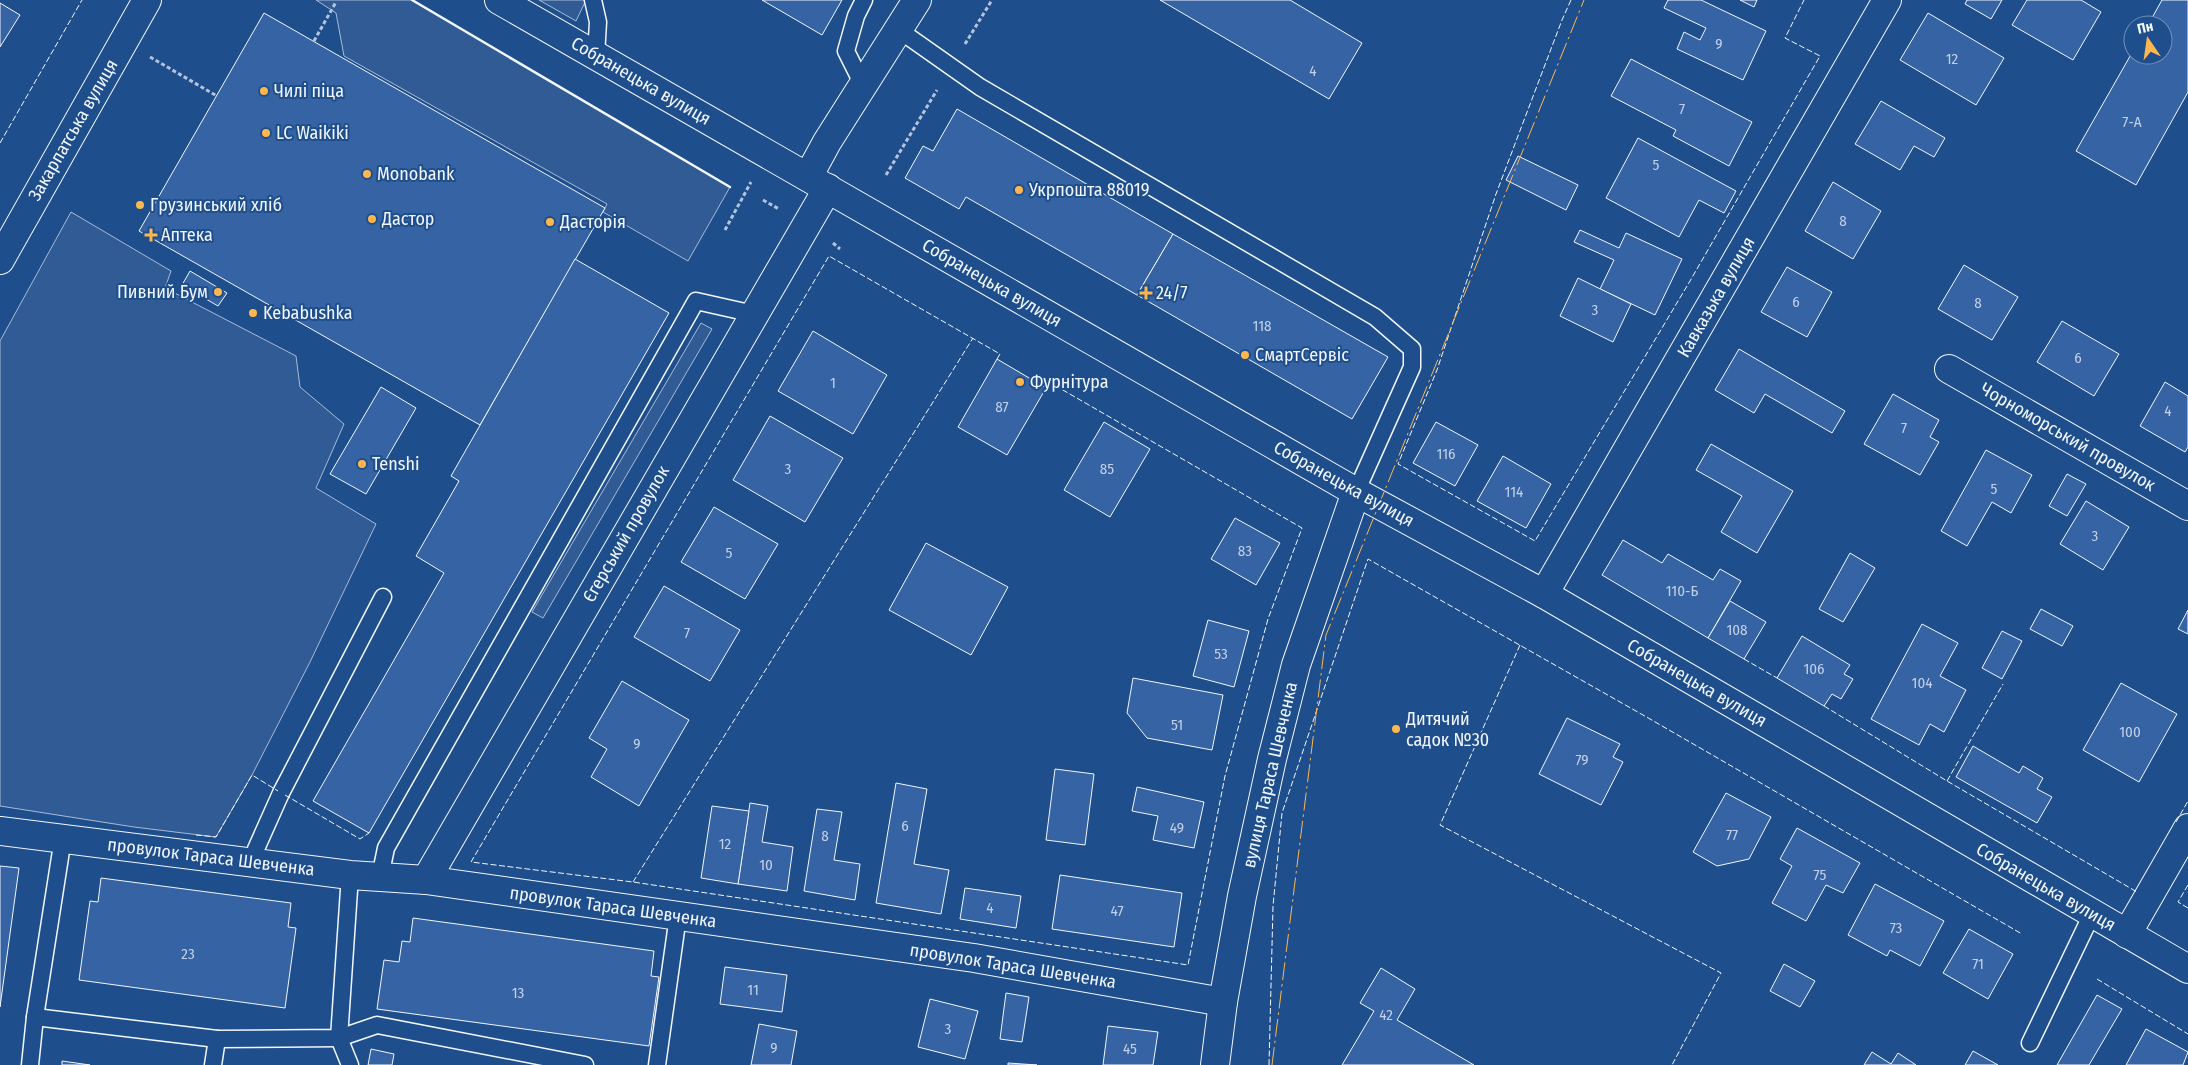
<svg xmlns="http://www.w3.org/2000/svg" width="2188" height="1065" font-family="'Fira Sans Condensed',sans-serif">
<rect width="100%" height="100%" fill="#1f4e8c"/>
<g fill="#305b95" stroke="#a8bbd7">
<path d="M316,0H412L730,187L688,261L603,212L607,204L344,56L336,13Z"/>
<path d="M539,0H586L576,21Z"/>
<path d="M71,212L171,271L165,288L296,356L300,387L344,424L316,488L376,524L310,662L252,775L216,837L134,827L0,806V341Z"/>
<path d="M701,323L712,329L543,618L532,612Z"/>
</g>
<g fill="#3563a3" stroke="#f2f6ff">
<path d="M762,0H842L822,35Z"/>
<path d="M1160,0H1290L1362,43L1329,99Z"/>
<path d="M1668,0H1701L1766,31L1743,80L1677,49L1684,32L1700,40L1706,28L1664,8Z"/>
<path d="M1740,0H1757L1754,7Z"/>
<path d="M1967,0H2002L1991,19L1965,4Z"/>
<path d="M2027,0H2081L2101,12L2073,60L2012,25Z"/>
<path d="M2162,0H2188V92L2136,185L2076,151L2133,51V55H2163V25H2148Z"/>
<path d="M0,3L20,15L0,47Z"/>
<path d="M264,13L605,208L480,425L139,231Z"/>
<path d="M1928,13L2004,58L1976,105L1900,60Z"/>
<path d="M1631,59L1752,122L1729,166L1673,136L1676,130L1611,96Z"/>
<path d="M1881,101L1945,138L1934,157L1914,146L1900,170L1855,144Z"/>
<path d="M957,109L1173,234L1137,295L966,197L959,209L905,178L923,146L933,151Z"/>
<path d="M1638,138L1736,191L1724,213L1699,200L1679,237L1606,198Z"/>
<path d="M1518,156L1578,185L1566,210L1506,180Z"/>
<path d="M1833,182L1881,211L1853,259L1805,231Z"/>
<path d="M1580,230L1619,248L1626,233L1682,259L1655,315L1600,289L1614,260L1574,242Z"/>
<path d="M1173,234L1388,357L1352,419L1137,295Z"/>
<path d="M575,259L669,313L369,833L313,801L444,573L416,556L459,481L451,476Z"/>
<path d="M1964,265L2018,297L1992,340L1938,309Z"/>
<path d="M1787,267L1832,292L1807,337L1761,312Z"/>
<path d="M190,271L227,293L218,306L182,285Z"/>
<path d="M1578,278L1631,304L1613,342L1560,316Z"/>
<path d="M2062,321L2119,354L2094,396L2037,362Z"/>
<path d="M813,331L887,375L853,434L778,391Z"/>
<path d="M1739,349L1845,411L1832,433L1765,394L1754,413L1715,390Z"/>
<path d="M997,359L1046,388L1007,455L958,427Z"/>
<path d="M2165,382L2188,396V447L2185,452L2140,426Z"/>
<path d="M381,387L416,408L366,494L330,474Z"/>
<path d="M1893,394L1939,420L1930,437L1939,442L1920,475L1864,444Z"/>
<path d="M770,416L843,458L805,522L733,480Z"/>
<path d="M1104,422L1150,449L1110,517L1064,490Z"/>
<path d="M1436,422L1478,445L1455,486L1413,463Z"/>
<path d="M1711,444L1793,491L1757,553L1721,532L1742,496L1696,470Z"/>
<path d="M1986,450L2032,475L2011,513L1992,502L1967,546L1941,531Z"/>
<path d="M1503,456L1551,484L1526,528L1477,501Z"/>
<path d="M2067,474L2086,484L2067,516L2049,506Z"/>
<path d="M2086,501L2129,527L2103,570L2060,544Z"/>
<path d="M714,507L778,544L745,599L681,562Z"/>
<path d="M1235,518L1280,543L1256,585L1211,559Z"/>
<path d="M1623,540L1662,563L1668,554L1713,580L1720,569L1741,581L1708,638L1602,575Z"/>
<path d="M926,543L1008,587L971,655L889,610Z"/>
<path d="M1850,553L1875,568L1843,622L1819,609Z"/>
<path d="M664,586L740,630L710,681L634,637Z"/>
<path d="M1730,601L1766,622L1744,659L1708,638Z"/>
<path d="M2041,609L2073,626L2062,646L2030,629Z"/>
<path d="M2188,610V634L2178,629Z"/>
<path d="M1208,620L1249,631L1234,687L1193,676Z"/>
<path d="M1922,624L1958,643L1940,676L1966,690L1944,732L1930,724L1919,745L1871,719Z"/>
<path d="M2002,631L2022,641L2002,679L1982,668Z"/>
<path d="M1802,636L1850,665L1844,674L1853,679L1841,699L1832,694L1824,706L1777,678Z"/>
<path d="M1133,678L1223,695L1212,750L1147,738L1127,713Z"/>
<path d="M622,681L689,720L639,806L591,777L607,749L589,738Z"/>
<path d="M2121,683L2177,714L2139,782L2083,750Z"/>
<path d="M1567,718L1620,744L1613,757L1623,762L1601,805L1539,774Z"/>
<path d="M1973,746L2019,773L2023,766L2043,778L2037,789L2052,797L2037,823L1956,777Z"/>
<path d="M1055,769L1094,774L1085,845L1046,840Z"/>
<path d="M896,783L927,789L914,864L949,870L941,914L876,903Z"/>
<path d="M1137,787L1204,802L1194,848L1153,840L1158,816L1132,811Z"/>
<path d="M1726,793L1771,817L1749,859L1717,866L1693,852Z"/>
<path d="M750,803L768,806L762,842L793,847L787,891L738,884Z"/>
<path d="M712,806L749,811L738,884L701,878Z"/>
<path d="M817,809L842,812L834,860L860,864L855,900L804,891Z"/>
<path d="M1797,828L1860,863L1843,893L1826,885L1806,921L1772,903L1792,866L1780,859Z"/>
<path d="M0,866L19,868L0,1007Z"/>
<path d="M1060,875L1182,893L1174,947L1052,929Z"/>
<path d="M101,878L291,903L288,927L296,928L285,1008L79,980L90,901L98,902Z"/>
<path d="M1875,884L1944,921L1920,966L1890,950L1887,956L1848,935Z"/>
<path d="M965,888L1021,896L1016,928L960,919Z"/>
<path d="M413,918L654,951L651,976L659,977L649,1046L377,1009L384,960L399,962L402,941L410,942Z"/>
<path d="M1969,929L2013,954L1988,999L1943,973Z"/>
<path d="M1784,964L1815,981L1800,1007L1770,991Z"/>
<path d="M725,967L787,975L782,1012L720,1004Z"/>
<path d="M1381,968L1415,989L1397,1020L1474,1065H1342L1374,1011L1360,1003Z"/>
<path d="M1006,993L1029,997L1022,1042L1000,1039Z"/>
<path d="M2097,995L2122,1009L2089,1065H2057Z"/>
<path d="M930,999L978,1011L965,1059L918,1047Z"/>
<path d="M759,1024L797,1031L791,1065H751Z"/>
<path d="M1108,1026L1158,1032L1153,1065H1103Z"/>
<path d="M2146,1029L2188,1052L2183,1065H2126Z"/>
<path d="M371,1049L394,1054L392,1065H368Z"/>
<path d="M1973,1051L1998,1065H1965Z"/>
<path d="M1872,1052L1891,1064L1898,1053L1916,1065H1864Z"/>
<path d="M62,1061L90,1065H62Z"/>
<path d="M1008,1063L1037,1065H1008Z"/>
</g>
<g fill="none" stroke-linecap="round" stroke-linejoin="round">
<defs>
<g id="service">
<path d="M593,0L598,22L596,56"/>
<path d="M899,30L980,87L1375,317L1412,349V367L1356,492"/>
<path d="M864,87L846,51L856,16L864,0"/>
<path d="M254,863L256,849L281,793L383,597"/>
<path d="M380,877L386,848L696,301L754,314"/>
<path d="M35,1017L217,1039L339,1038L377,1025L585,1065"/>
<path d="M2030,1043L2092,914"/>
<path d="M30,1065L35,1017L63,838"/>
<path d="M213,1065L217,1039"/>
<path d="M350,1065L339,1038L350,875"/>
<path d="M657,1065L678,916"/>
</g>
<g id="minor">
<path d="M808,177L827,142L917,0"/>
<path d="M1949,369L2188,506"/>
<path d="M1544,594L1887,0"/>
<path d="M0,831L350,875L426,880L974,958L1223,1002"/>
<path d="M426,880L828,188"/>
<path d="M2127,934L2188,828"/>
<path d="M1215,1065L1223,1002L1242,896L1272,759L1296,665L1356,492"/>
</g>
<path id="tertiary" d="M0,260L147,0"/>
<path id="secondary" d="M499,0L1356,492L1544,594L2188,969"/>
</defs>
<use href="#service" stroke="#f2f6ff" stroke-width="19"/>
<use href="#minor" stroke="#f2f6ff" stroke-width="30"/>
<use href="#tertiary" stroke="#f2f6ff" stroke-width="30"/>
<use href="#secondary" stroke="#f2f6ff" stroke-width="30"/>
<g stroke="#b3c4dc" stroke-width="3" stroke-dasharray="4 2.5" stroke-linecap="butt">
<path d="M314,41L336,2"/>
<path d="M965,44L992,0"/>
<path d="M150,57L217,96"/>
<path d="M886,175L937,90"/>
<path d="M763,200L779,209"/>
<path d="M725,230L751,182"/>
<path d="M833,243L840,249"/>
</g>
<use href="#service" stroke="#1f4e8c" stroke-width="16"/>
<use href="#minor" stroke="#1f4e8c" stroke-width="28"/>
<use href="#tertiary" stroke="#1f4e8c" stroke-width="28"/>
<use href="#secondary" stroke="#1f4e8c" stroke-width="28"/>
<g stroke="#f2f6ff" stroke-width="1" stroke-dasharray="6 2.5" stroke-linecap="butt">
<path d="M1571,0L1562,20L1496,194L1437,370L1398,464L1535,541L1690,281L1820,56L1785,38L1804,0"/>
<path d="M0,143L82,0"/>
<path d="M997,359L1000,354L829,256L471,862L633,882L1188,965L1225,776L1268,619L1302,528L1049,382L1046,388"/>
<path d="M1520,645L1440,825L1721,973L1672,1065"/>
<path d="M1744,659L1777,678"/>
<path d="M1824,706L1947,781L2137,892"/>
<path d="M1947,781L2003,684"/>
<path d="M285,795L360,839L369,833"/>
<path d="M2176,822L2188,801"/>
<path d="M196,835L216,837L252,775L278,791"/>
<path d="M633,882L973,338"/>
<path d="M2188,885L2178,902L2188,908"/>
<path d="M2097,979L2188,1034"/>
<path d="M1269,1065L1273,906L1282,813L1368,559L1650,719L2022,934"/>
</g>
<path stroke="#f2f6ff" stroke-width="2.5" d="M412,0L730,187"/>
<path stroke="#ffb74d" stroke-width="1" stroke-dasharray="18 4 2.5 4" stroke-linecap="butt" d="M1272,1065L1326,635L1584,0"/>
</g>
<g fill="#ffb74d" stroke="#1f4e8c" stroke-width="2">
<circle cx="264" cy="91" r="5"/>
<circle cx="266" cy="133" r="5"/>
<circle cx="367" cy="174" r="5"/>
<circle cx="1019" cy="190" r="5"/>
<circle cx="140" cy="205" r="5"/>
<circle cx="372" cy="219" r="5"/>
<circle cx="550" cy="222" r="5"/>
<path d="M148.5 227.5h5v5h5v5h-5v5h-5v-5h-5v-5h5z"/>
<circle cx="218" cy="292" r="5"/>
<path d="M1143.5 285.5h5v5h5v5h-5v5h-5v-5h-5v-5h5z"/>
<circle cx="253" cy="313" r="5"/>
<circle cx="1245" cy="355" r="5"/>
<circle cx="1020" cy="382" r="5"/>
<circle cx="362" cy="464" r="5"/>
<circle cx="1396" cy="729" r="5"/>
</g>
<g text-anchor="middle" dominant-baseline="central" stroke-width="4" stroke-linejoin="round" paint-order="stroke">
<g font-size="15" fill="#c3d1e8">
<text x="1719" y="44">9</text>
<text x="1952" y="59">12</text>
<text x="1313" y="71">4</text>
<text x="1682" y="109">7</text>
<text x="2132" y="122">7-А</text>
<text x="1656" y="165">5</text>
<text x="1843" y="221">8</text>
<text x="1796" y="302">6</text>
<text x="1978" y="303">8</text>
<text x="1595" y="310">3</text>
<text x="1262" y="326">118</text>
<text x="2078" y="358">6</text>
<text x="833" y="383">1</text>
<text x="1002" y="407">87</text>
<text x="2168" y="411">4</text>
<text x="1904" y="428">7</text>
<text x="1446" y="454">116</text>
<text x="788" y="469">3</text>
<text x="1107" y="469">85</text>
<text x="1994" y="489">5</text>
<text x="1514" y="492">114</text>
<text x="2095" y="536">3</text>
<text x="1245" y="551">83</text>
<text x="729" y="553">5</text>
<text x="1682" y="591">110-Б</text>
<text x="1737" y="630">108</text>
<text x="687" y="633">7</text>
<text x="1221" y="654">53</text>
<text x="1814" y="669">106</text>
<text x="1922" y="683">104</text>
<text x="1177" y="725">51</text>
<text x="2130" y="732">100</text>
<text x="637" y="744">9</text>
<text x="1582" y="760">79</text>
<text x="905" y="826">6</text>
<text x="1177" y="828">49</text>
<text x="1732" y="835">77</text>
<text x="825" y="836">8</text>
<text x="725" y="844">12</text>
<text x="766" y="865">10</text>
<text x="1820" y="875">75</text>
<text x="990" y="908">4</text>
<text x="1117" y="911">47</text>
<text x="1896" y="928">73</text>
<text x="188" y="954">23</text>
<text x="1978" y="964">71</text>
<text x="753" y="990">11</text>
<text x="518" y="993">13</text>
<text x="1386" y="1015">42</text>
<text x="948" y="1029">3</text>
<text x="774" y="1048">9</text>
<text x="1130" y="1049">45</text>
</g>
<g font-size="18" fill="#f2f6ff" stroke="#1f4e8c">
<text transform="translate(641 81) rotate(30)">Собранецька вулиця</text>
<text transform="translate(73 130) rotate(-60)">Закарпатська вулиця</text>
<text transform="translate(992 283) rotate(30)">Собранецька вулиця</text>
<text transform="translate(1716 297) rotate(-60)">Кавказька вулиця</text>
<text transform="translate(2068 437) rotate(30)">Чорноморський провулок</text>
<text transform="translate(1344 484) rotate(29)">Собранецька вулиця</text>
<text transform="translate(626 534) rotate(-60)">Єгерський провулок</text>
<text transform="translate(1697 683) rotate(30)">Собранецька вулиця</text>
<text transform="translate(1270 775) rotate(-77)">вулиця Тараса Шевченка</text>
<text transform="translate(211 857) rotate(7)">провулок Тараса Шевченка</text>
<text transform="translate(2046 887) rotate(30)">Собранецька вулиця</text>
<text transform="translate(613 907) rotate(8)">провулок Тараса Шевченка</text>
<text transform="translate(1013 966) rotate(9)">провулок Тараса Шевченка</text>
</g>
<g font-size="18" fill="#f2f6ff" stroke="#1f4e8c" text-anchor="start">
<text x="274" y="91">Чилі піца</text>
<text x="276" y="133">LC Waikiki</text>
<text x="377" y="174">Monobank</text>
<text x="1029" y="190">Укрпошта 88019</text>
<text x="150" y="205">Грузинський хліб</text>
<text x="382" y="219">Дастор</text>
<text x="560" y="222">Дасторія</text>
<text x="161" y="235">Аптека</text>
<text x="208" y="292" text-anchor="end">Пивний Бум</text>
<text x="1156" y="293">24/7</text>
<text x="263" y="313">Kebabushka</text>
<text x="1255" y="355">СмартСервіс</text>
<text x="1030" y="382">Фурнітура</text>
<text x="372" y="464">Tenshi</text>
<text x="1406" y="719">Дитячий<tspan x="1406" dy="21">садок №30</tspan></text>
</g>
</g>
<g transform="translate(2148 40) rotate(347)"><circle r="24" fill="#1f4e8c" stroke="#7391ba"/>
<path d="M0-4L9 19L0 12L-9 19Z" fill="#ffb74d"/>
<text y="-8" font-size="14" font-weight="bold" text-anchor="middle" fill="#f2f6ff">Пн</text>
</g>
</svg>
